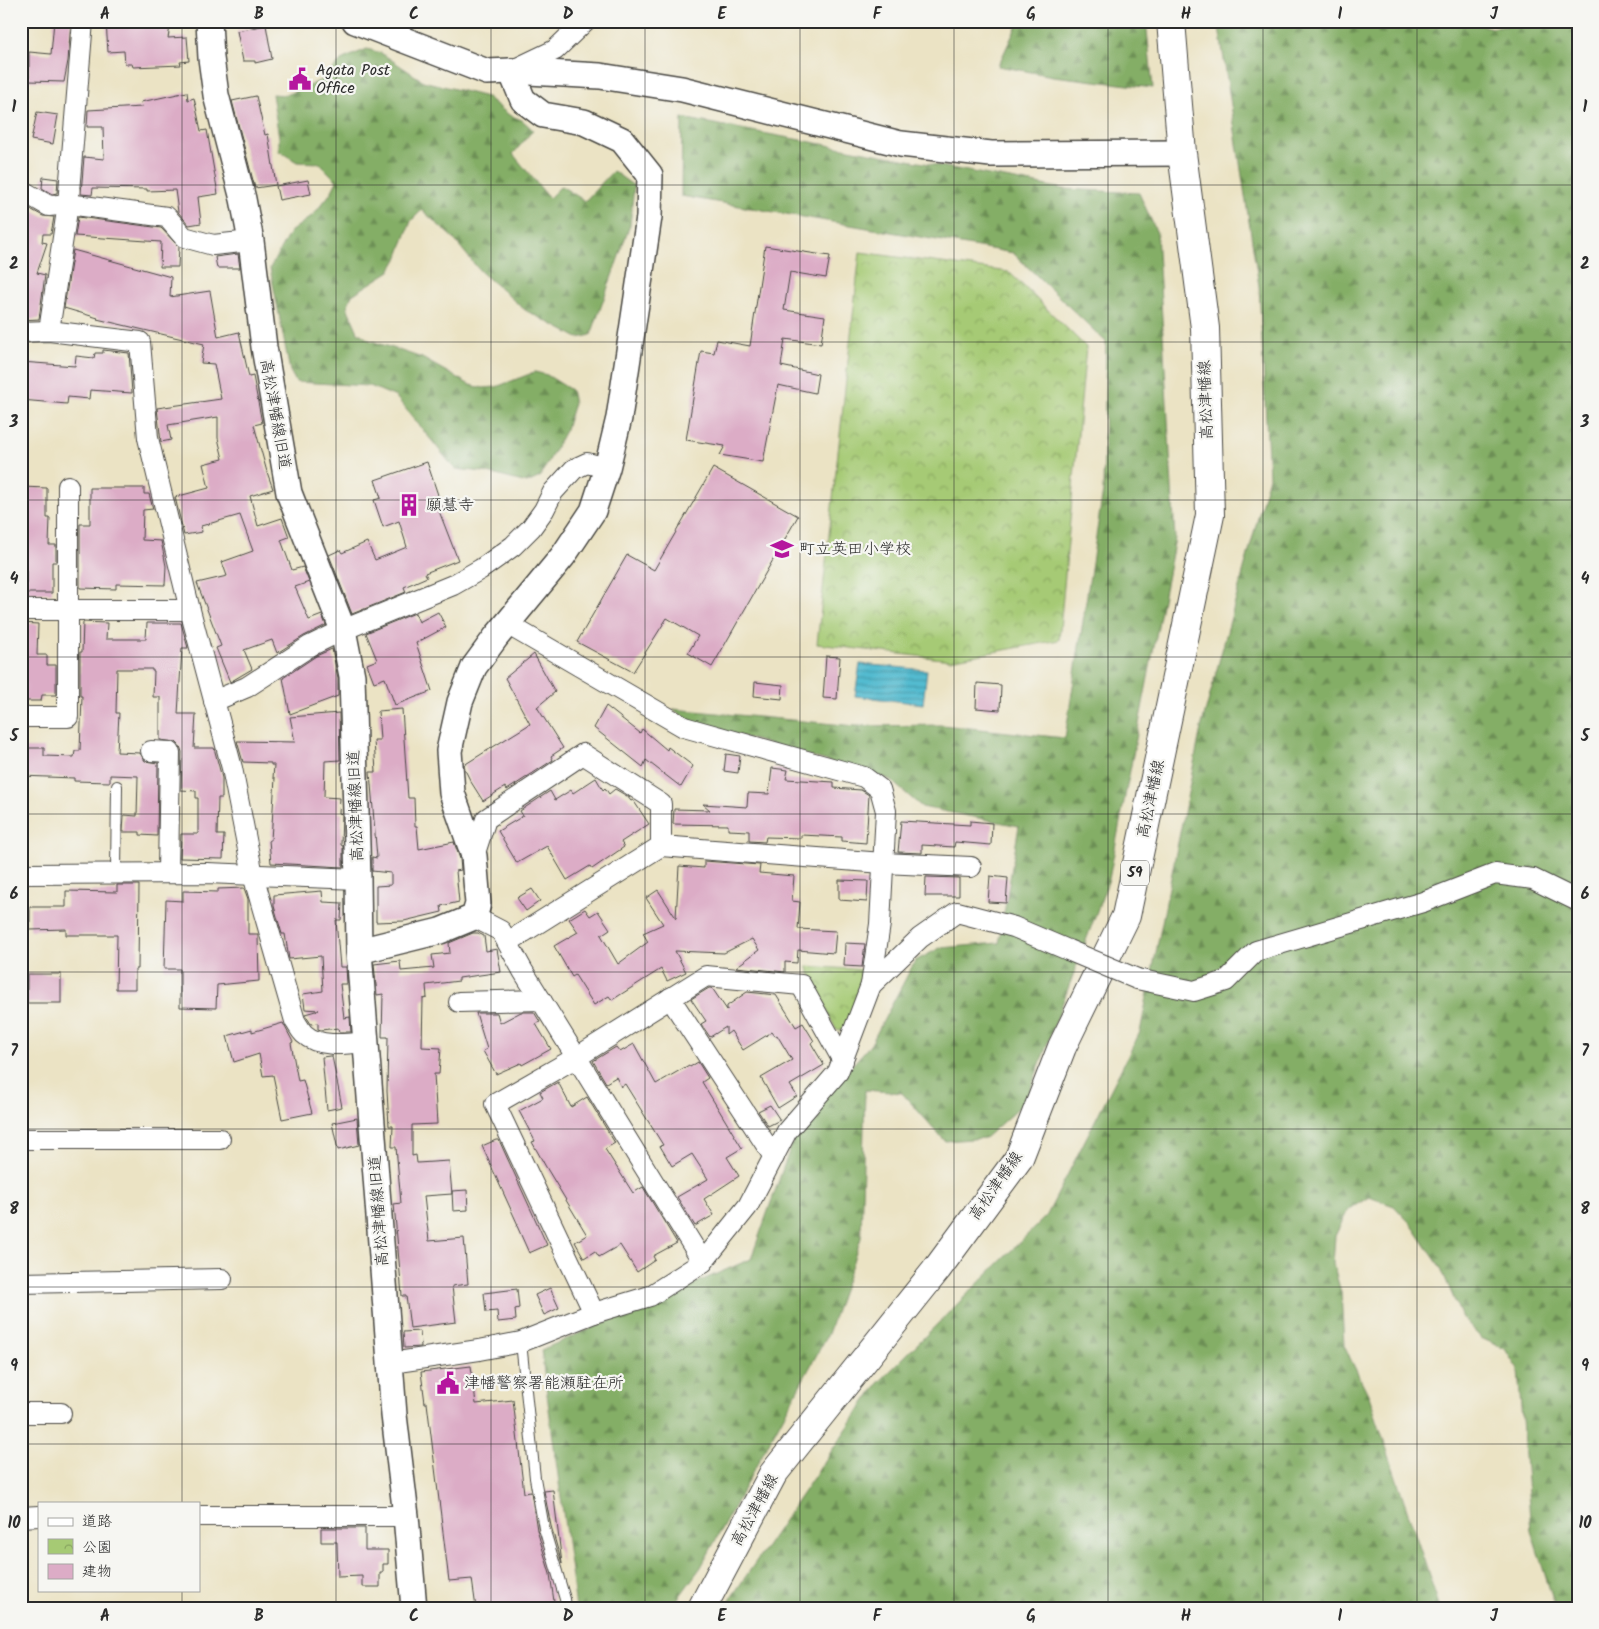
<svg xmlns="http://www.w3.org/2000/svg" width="1599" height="1629" font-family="Kalam,'Klee One',sans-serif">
<defs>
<pattern id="forest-firs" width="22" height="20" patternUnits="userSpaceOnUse" patternTransform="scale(1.25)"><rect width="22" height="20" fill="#84ae66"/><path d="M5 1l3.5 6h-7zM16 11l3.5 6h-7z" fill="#6c8e54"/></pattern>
<pattern id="park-crowns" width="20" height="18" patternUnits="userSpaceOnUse" patternTransform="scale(1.25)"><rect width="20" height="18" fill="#a6ca74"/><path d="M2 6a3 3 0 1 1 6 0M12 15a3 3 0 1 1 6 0" fill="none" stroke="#87a45f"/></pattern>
<pattern id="water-rules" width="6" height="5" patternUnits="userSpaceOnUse" patternTransform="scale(1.25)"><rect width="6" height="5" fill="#53bbd0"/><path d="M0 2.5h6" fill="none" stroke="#4598a9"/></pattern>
</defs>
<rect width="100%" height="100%" fill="#f6f6f2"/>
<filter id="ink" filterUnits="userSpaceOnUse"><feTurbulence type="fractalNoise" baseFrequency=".02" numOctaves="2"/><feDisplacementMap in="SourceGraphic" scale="10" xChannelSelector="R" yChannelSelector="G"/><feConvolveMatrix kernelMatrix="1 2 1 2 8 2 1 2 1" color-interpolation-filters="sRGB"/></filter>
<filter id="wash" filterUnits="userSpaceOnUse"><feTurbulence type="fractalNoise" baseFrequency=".0096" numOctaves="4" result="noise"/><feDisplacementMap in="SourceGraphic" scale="20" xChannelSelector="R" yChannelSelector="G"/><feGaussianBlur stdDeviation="1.12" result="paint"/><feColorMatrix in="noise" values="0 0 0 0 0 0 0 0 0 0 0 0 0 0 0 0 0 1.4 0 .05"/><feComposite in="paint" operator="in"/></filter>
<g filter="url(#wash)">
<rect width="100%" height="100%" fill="#ebe3c4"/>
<g fill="url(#forest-firs)" stroke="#586c48">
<path d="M1019,21H1146L1153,88L1053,76L998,66Z"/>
<path d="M1218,21H1461L1493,28L1507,26V21H1578V1608H1559L1555,1606L1531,1531L1518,1370L1505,1349L1481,1338L1462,1318L1441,1268L1411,1224L1394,1206L1369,1197L1348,1210L1335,1236L1333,1264L1341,1292L1344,1346L1369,1396L1440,1608H727L731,1598L878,1383L1047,1215L1140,1032L1201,728L1269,477L1259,286Z"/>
<path d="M367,49L381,53L423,81L487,97L509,115L522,120L533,130L513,154L549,198L561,186L585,201L613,171L634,186L630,225L591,335L578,338L525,310L480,271L453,238L422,210L411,221L397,259L390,271L352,295L347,307L358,332L369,340L422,358L470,385L483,388L496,387L535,372L547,375L571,390L574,403L566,429L540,477L527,483L484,472L455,469L396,397L370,386L296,382L290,371L270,268L290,232L313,215L331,193L337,181L319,163L297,162L279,151V137L272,94L285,95L311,85L323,79L343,59Z"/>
<path d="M682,118L1064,189L1139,193L1157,233L1175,538L1109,879L1026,1101L985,1138L945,1141L902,1093L865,1090L861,1238L828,1334L701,1567L671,1608H576L541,1350L751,1259L798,1126L871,1044L915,961L940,948L999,943L1019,826L922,807L889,779L689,721L673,709L856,726L942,725L1065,738L1103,491L1106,342L1013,253L681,196Z"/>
</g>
<g fill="url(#park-crowns)" stroke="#687a50">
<path d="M860,252L1009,272L1086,347L1059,640L950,660L817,644Z"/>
<path d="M807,966L865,970L847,1030H836Z"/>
</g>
<path fill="url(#water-rules)" stroke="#3f737e" d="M860,664L927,670L923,704L855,696Z"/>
<g id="blocks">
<g fill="#dcacc6">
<path d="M54,21H71L68,61L64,82L29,81V52L51,54Z"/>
<path d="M106,21H171L168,38L187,37L189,61L180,62L181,65L133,67L132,64H125L124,51L108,52Z"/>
<path d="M266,25L272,59L255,63V61H243L237,31Z"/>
<path d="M187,92L188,100L194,98L201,131L207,130L218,194L198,197L201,223L189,225L178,212L175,190L147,191V189L93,188L92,195L81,194L84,157L104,159L103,127H87L88,110L142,107L141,102Z"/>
<path d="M256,96L265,135L268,134L276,185L255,188L232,101Z"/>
<path d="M37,112L58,115L53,144L31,140Z"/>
<path d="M43,177L58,179L57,193L52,194L42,188Z"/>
<path d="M308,180L311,194L279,200L276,186Z"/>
<path d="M21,204L43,216L54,217L51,234H43L42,242L47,243L37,273L45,275L39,319L21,320V290L26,265L21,264Z"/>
<path d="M78,217L161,228L179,247L178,267H160L161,242L75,236Z"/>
<path d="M765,246L830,256L826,278L790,272L784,310L825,316L821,344L785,339L781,366L818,374L815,393L778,385L763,462L720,455L725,446L686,440L701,351L714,353L717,340L750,346Z"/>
<path d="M73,250L171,277L170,297L210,291L218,337L239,332L249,377L253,376L262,423L254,425L267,472L273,489L250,496L258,526L282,518L289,537L281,540L292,570L303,567L309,582L295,587L309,620L322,615L326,625L304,636L277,653L272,640L244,650L252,669L230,682L216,648L221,646L197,583L227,576L222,562L253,551L240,515L201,526L202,532L184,535L175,497L209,488L203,464L223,459L218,438V417L168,425L171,440L161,442L157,408L221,399L214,364L201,363L204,344L97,319L98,318L64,308Z"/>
<path d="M238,254L240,268H217L215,257Z"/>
<path d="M103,350L129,353L132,393L90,390L89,399L68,397L67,404L21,400V362L75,366L76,356L94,358L95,353H103Z"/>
<path d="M427,462L443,510L439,511L458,560L425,573L427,577L404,587L406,592L352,614L329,555L340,550L342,553L367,542L375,560L407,547L399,521L383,527L374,500L381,498L375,480Z"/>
<path d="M713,468L798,516L712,667L688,653L698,636L667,618L633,672L577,642L627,555L654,570Z"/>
<path d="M21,487L47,488V518H50L49,545H56V562H52V593H26V569H21Z"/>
<path d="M90,488H144V494H149L153,509L143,510L142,540L161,541L166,566L165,585L116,584V589L80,588V524H90Z"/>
<path d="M438,612L446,627L416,643L432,691L395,705L385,678L374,682L367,664L377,660L366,633L415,613L419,622Z"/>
<path d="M83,622L107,623L106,639H146L147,623H181L188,648H182L178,714H196L194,748H214L222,778V798H218L217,835H224L223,859L180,858L181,834H198V798H196V791L181,790L182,752L180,746L176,742L160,740V697H153L154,671H152V669H117L116,713H119L117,752L140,753L145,761L158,763L157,836L140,835V832H123L124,815L137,816L138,776L110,775V782L74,781V778L21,776V748H44V756L74,757L75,751H80L82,696H80V652H82Z"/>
<path d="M21,623L38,624L37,655H47V665H56V695H42L41,701H21Z"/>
<path d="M332,649L338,678V696L290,714L283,678L316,656Z"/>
<path d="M534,654L555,692L537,707L563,748L551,756L553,760L507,790L505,787L483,801L471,782L465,770L464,765L530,724L505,678Z"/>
<path d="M826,656L840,657L837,699L823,698Z"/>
<path d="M755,682L783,685L782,699L754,696Z"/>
<path d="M977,683L1001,685L1000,710L976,708Z"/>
<path d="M606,706L640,733L642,729L667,750L668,747L693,766L681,787L646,760L643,767L594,728Z"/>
<path d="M402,709L408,798H414L415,826H417L419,849L454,842L460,859L461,870L456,871L459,902L441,906L442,912L404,921L376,922V886L391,885V873L372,871V857L377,858L370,772H376L374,740H380L378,711Z"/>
<path d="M339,713L340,760L325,761L324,797L340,798L339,813L342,814L341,845L343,846V867L271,863L269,840H271L275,778H273L274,765H271V763L243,762L237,741L295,742L290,717Z"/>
<path d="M726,754L740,756L738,773L724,771Z"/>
<path d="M772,768L788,770L786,779L834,782V788L861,790L869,795L866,843L842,841V837L801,835V838L766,837L765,842L749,841V831L728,830V825L673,824L674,809L710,810L703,804L747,807L748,793L769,794Z"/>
<path d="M596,778L603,790L605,788L609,794L615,789L627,796L631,801L633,800L649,824L621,842L624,847L592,869L590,866L567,880L547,846L517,863L498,831L523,816L520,811L550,791L555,800L571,790L573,793Z"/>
<path d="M901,821L970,825V821L992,823L991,845L955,842L954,847L922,845V853L898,852Z"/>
<path d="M704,861L760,865L759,873L794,876L792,901L800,902L798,929L836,931L834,953L798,950L797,963L785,962V972L736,967L759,950L752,939L724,953L675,951L686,972L667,981L661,969L612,1000L609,996L594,1005L575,975L572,977L554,946L578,932L569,919L585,909L590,916L598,911L610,929L601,935L618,964L648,942L643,933L663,924L646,898L658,890L676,918L679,866L704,868Z"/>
<path d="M990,876L1008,878L1006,903L988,902Z"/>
<path d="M926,877L959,878V896H925Z"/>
<path d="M839,880L868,881L867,902L839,900Z"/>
<path d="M117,885H139L138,969H135V989H116L117,935H66V929L30,930V907H66V891L117,892Z"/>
<path d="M244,888L248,899V934H258V936L259,981L217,985L216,1008L180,1007V969H164L166,900L183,901V891L218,892V889Z"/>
<path d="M532,889L540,901L526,911L517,898Z"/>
<path d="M322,891L323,902L342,903L341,920H336L340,967H346L347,984H340L344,1018L350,1017L351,1032H339L338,1028L321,1030L318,1029V1023L311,1024L306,1016L305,1014L319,1010L305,1009L303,994L323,991L321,956L289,959L285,934H282L274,906V895Z"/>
<path d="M473,933H478L484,936L486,951L497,949L501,972L459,978V981L426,985L427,998L423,999L422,1047L441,1048L439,1074H434L437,1124L412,1125V1156L416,1155L417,1163L449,1161L452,1194L424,1196L429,1241L464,1238L468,1284L452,1286L456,1322L410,1328L406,1296H402L397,1238L394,1204L401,1203L396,1147H392L393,1126H389L387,1091L388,1037H382L383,994L377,995L374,964L400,961L401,971L434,968L432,955L450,953L449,943Z"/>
<path d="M845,943L865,944L862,967L844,966Z"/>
<rect x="27" y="974" width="34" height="29"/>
<path d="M709,988H712L727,1010V1006L747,992L776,995L796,1027L803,1023L814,1041L811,1043L824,1065L790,1085L797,1096L778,1108L761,1078L792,1060L777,1035L775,1036L772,1032L743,1050L731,1031L726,1035V1027L710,1037L701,1024L706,1021L691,999Z"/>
<path d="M521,1012H534L540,1022L536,1024L551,1049L522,1065L521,1063L496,1074L483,1051L487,1049L476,1013H497L500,1023Z"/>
<path d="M283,1023L293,1042L291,1043L298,1081L303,1080L312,1113L282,1119L273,1075L263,1076L259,1054L234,1062L227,1036L252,1029V1032Z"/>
<path d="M634,1044L656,1084L689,1065L690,1067L698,1062L708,1078L702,1082L742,1148L727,1157L739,1176L704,1199L714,1215L695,1226L677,1197L708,1179L692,1154L672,1166L660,1146L663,1145L625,1084L621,1087L616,1077L606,1083L593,1061L616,1047L620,1052Z"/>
<path d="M330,1056H332L342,1107L327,1110L322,1057Z"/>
<path d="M558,1082L571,1107L587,1097L615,1143L605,1149L633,1193L643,1187L677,1243L653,1256L655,1260L637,1272L620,1245L599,1257L595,1251L584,1258L575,1242L587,1235L546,1167L532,1142L535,1141L519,1111L543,1098L540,1092Z"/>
<path d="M770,1105L780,1120L768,1126L758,1111Z"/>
<path d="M357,1118L359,1145L338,1150L332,1123Z"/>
<path d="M496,1140H499L547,1245L529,1253L517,1226L518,1225L482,1146Z"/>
<path d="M467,1190L468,1210L453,1211L452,1191Z"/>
<path d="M550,1288L559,1308L544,1315L535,1295Z"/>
<path d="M517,1289L519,1308L515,1309L516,1320L498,1322L497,1311L486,1312L484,1293Z"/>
<path d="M420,1331L421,1347L404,1348L403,1332Z"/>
<path d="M471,1366L476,1404L513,1400L524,1493L531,1492L537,1530L550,1574L555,1608H476L472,1579L449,1581L427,1403H425L421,1372Z"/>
<path d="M553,1490L562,1564L551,1526L544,1491Z"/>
<path d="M321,1528H365V1550H388V1564H383V1573H380V1587H362V1576L338,1577L337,1542H321Z"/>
</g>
</g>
</g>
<g filter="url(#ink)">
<use href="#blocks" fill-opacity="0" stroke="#484742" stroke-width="1"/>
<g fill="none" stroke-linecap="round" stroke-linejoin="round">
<defs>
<g id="service">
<path d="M116,873L117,786"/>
<path d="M521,1342L535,1478L544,1528L565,1599L566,1608"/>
</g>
<g id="minor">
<path d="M511,71L555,50L585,21"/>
<path d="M21,190L49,206L68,204L167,217L184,237L213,245L251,241"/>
<path d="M49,331L68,204L83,21"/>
<path d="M21,332L49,331L140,342L148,438L190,610L232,768L253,875L295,1021C298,1025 300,1030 304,1034C319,1048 347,1044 366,1042"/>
<path d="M21,610H190"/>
<path d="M507,624L684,727L864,777L880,789L886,811L880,924L871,985"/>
<path d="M214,701L247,687L310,646L343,630L453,585L481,569L513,546L531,528L544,510L553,492L574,469L587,463L607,468"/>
<path d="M21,717H68V486"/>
<path d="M151,751L170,752L168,873"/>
<path d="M474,856L486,819L583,754L661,804V846L883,863L971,867"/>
<path d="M21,874L207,873L358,879"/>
<path d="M474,917L501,931L523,971L703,1262"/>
<path d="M508,942L661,846"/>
<path d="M1137,979L1194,991L1226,981L1256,951L1423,902L1495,874L1533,879L1578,901"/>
<path d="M670,998L774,1157"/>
<path d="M459,1002L541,1000"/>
<path d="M21,1139H220"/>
<path d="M21,1283L222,1279"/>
<path d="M594,1313L495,1104L577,1057L706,976L801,985L843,1061"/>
<path d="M391,1363L479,1350L521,1342L594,1313L650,1296L703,1262L748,1206L787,1131L838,1072L871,985L920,938L957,912L1014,927L1068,950"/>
<path d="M21,1413H61"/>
<path d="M199,1516H406"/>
<path d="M21,1517L39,1516"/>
</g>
<g id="tertiary">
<path d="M209,21L211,58L216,95L243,199L251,241L264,347L289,493L343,630L352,676L358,879L359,951L394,1415L406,1516L414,1608"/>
<path d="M355,21L487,72L511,71L600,76L682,89L901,144L991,154L1182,153"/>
<path d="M359,951L440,931L474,917L478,904L474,856L452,793L449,751L460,702L474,667L496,637L563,556L593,511L607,468L619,418L649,217L650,175L622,140L584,122L543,115L523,100L511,71"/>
</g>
<path id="primary" d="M702,1608L773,1474L937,1269L1019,1158L1062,1047L1126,916L1210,515L1205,328L1182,153L1171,21"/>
</defs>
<use href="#service" stroke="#484742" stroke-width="12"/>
<use href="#minor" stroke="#484742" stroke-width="22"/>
<use href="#tertiary" stroke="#484742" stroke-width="28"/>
<use href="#primary" stroke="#484742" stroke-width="30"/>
<use href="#service" stroke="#fff" stroke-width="10"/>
<use href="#minor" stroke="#fff" stroke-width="20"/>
<use href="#tertiary" stroke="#fff" stroke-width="25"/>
<use href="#primary" stroke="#fff" stroke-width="28"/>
<defs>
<path id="minor-bridge" d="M1068,950L1137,979"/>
</defs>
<use href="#minor-bridge" stroke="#484742" stroke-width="22" stroke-linecap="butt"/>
<use href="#minor-bridge" stroke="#fff" stroke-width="20"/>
</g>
</g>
<path fill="none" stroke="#2b2b2b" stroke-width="1" stroke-opacity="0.55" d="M182,21V1503M336,21V1608M491,21V1608M645,21V1608M800,21V1608M954,21V1608M1108,21V1608M1263,21V1608M1417,21V1608M21,185H1578M21,342H1578M21,500H1578M21,657H1578M21,814H1578M21,972H1578M21,1129H1578M21,1287H1578M21,1444H1578M182,1590V1608"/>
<defs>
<symbol id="civic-bare" viewBox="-9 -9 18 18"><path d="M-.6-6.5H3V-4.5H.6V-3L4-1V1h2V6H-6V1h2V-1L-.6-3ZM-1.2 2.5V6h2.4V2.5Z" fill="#b5179e" stroke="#f6f6f2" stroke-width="2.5" paint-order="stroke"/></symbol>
<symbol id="building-bare" viewBox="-9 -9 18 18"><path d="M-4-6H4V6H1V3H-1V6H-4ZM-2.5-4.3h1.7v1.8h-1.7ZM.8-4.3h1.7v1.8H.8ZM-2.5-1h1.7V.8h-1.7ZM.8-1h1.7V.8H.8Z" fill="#b5179e" stroke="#f6f6f2" stroke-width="2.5" paint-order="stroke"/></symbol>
<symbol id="school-bare" viewBox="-9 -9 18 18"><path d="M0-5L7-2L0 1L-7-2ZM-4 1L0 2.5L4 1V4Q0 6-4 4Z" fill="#b5179e" stroke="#f6f6f2" stroke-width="2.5" paint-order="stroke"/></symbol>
</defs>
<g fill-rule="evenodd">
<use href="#civic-bare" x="284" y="63" width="32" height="32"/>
<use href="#building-bare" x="393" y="489" width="32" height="32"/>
<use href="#school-bare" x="766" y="533" width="32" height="32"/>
<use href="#civic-bare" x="432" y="1367" width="32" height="32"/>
</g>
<g text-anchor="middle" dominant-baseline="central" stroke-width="4.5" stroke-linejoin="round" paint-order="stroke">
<rect fill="#f6f6f2" stroke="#686867" stroke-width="1" x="1121" y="860.5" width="28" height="25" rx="4"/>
<g font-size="15" font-weight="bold" fill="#2b2b2b">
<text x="1135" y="873">59</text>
</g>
<g font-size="16" fill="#2b2b2b" stroke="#f6f6f2" text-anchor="start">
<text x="316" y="70">Agata Post<tspan x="316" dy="18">Office</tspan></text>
<text x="426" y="505">願慧寺</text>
<text x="799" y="549">町立英田小学校</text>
<text x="464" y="1383">津幡警察署能瀬駐在所</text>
</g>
<g font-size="16" fill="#2b2b2b" stroke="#f6f6f2">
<text transform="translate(1206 400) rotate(-92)">高松津幡線</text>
<text transform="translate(275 414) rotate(80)">高松津幡線旧道</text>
<text transform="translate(1151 799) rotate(-78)">高松津幡線</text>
<text transform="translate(356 806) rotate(-92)">高松津幡線旧道</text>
<text transform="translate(996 1186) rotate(-55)">高松津幡線</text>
<text transform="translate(379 1211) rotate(-94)">高松津幡線旧道</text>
<text transform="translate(755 1510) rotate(-61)">高松津幡線</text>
</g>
</g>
<rect width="1599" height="1629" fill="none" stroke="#f6f6f2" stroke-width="55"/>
<rect x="38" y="1502" width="162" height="90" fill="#f6f6f2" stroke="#a5a5a2"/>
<rect x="48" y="1518" width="25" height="8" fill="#ffffff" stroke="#a5a5a2"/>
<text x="82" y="1526" font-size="15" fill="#2b2b2b">道路</text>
<rect x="48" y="1539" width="25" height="15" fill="url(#park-crowns)" stroke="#a5a5a2"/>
<text x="82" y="1552" font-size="15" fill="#2b2b2b">公園</text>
<rect x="48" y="1564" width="25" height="15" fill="#dcacc6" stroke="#a5a5a2"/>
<text x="82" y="1576" font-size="15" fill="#2b2b2b">建物</text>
<rect x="28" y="28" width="1544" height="1574" fill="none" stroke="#2b2b2b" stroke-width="2"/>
<g font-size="16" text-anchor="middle" font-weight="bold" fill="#2b2b2b">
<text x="105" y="19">A</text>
<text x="259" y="19">B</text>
<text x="414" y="19">C</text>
<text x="568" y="19">D</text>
<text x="722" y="19">E</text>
<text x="877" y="19">F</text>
<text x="1031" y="19">G</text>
<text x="1186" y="19">H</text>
<text x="1340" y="19">I</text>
<text x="1494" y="19">J</text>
<text x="14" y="112">1</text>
<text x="1585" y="112">1</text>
<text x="14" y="269">2</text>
<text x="1585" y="269">2</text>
<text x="14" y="427">3</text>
<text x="1585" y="427">3</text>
<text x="14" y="584">4</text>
<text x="1585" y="584">4</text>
<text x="14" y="741">5</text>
<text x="1585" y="741">5</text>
<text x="14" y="899">6</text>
<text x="1585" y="899">6</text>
<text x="14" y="1056">7</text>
<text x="1585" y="1056">7</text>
<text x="14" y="1214">8</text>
<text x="1585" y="1214">8</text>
<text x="14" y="1371">9</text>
<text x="1585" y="1371">9</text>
<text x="14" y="1528">10</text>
<text x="1585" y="1528">10</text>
<text x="105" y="1621">A</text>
<text x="259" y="1621">B</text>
<text x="414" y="1621">C</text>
<text x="568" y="1621">D</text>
<text x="722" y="1621">E</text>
<text x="877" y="1621">F</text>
<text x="1031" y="1621">G</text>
<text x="1186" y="1621">H</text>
<text x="1340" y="1621">I</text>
<text x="1494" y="1621">J</text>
</g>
</svg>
